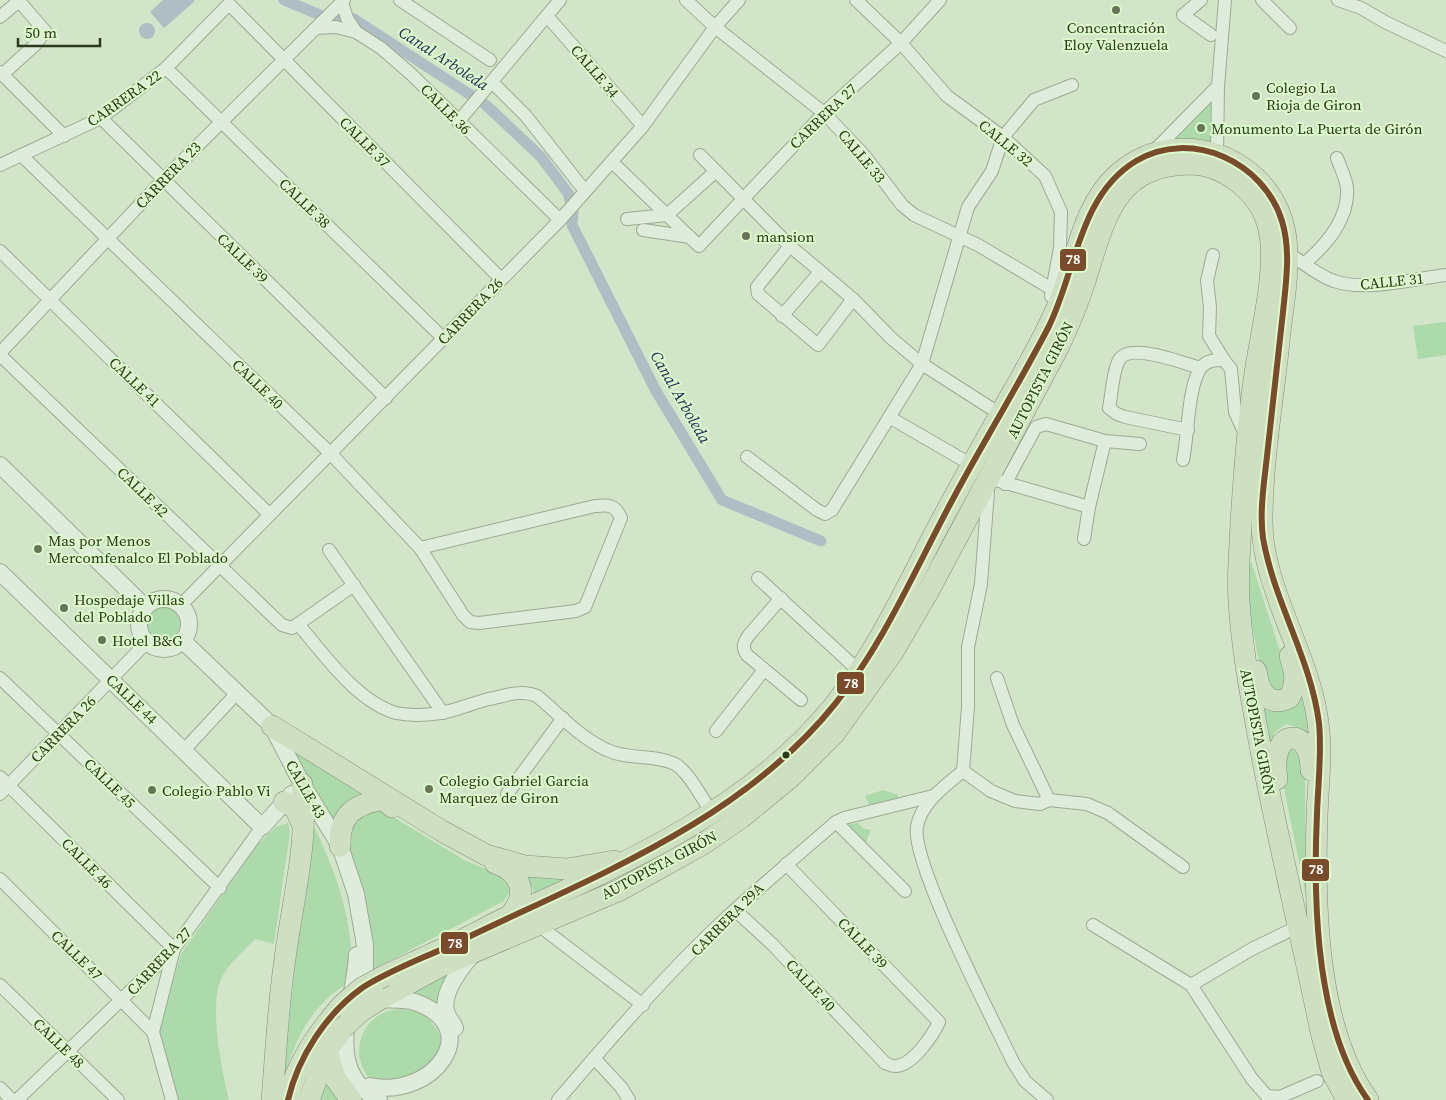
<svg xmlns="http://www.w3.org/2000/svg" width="1446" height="1100" font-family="'Source Serif 4',serif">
<rect width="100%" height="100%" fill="#d2e5c8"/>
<g fill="#addaaa">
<path d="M1212,98L1211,143H1169Z"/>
<path d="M1446,322V355L1418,359L1413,326Z"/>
<path d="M1251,561L1287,673L1284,688L1273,694L1264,687L1243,580Z"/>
<circle cx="163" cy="625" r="20"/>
<path d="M1302,677L1315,749L1304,730L1286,724L1275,732L1268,756L1257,698L1265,707Z"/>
<path d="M1293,742L1305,770L1306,896L1278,759Z"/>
<path d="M290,744L371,793C350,795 338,805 332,826Z"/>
<path d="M883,790L898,795V801H882L881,806L871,808L865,796Z"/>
<path d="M380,809L466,861L506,877L510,891L504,901L370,971L371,934L368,912L347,838L354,814Z"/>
<path d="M311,820C336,872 356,924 351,982C308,1004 289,1050 281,1095Z"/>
<path d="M288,823L290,832L274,944L255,939C245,950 229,963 222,977C208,1004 222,1071 229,1100H179L159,1029L181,954L258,844L276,827Z"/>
<path d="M858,823L864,829L871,830L865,845L846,831L850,824Z"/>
<path d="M523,872L577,876L533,900L534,892Z"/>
<path d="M454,969L441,1012L399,996Z"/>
<circle cx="401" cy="1051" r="42"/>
<path d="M324,1076L331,1090L342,1100H315Z"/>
</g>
<g fill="#afbdc4">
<path d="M163,0H194L195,1L164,28L150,12Z"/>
<circle cx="147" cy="31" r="8"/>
</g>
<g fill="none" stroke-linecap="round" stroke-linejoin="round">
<g stroke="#afbdc4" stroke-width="11">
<path d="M284,0L320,15"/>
<path d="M354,19L486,105L541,157L568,193L570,200"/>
<path d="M331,20L341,19"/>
<path d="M573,212L572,225L656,391L722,500L821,541"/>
</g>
<defs>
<g id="minor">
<path d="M400,0L490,60"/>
<path d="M686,0L715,27L824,113L864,155L902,205L914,215L978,245L1052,289"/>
<path d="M856,0L901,43L947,96L1003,137L1045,176L1061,212L1060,248L1051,296"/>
<path d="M1201,0L1183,15L1211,35"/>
<path d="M1262,0L1290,28"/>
<path d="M1338,0L1361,8L1385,22L1446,51"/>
<path d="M342,3L347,18L356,32"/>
<path d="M547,16L643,126"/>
<path d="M0,17L20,0"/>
<path d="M316,28L336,27L356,32L381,48L411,74L560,220"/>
<path d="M166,68L443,338"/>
<path d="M0,72L64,136"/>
<path d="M4,73L36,44L45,31L19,1"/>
<path d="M492,82L526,116L585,191"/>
<path d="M101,118L386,398"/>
<path d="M458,122L560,0"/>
<path d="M1153,152L1218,86"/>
<path d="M1217,153L1218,86L1225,0"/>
<path d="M21,155L331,454L420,548L463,615L470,622L479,623L576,611L585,607L621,518C615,504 608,505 595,506L420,548"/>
<path d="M700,155L790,246L853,299L891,338L922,364L1000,414"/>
<path d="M612,162L699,246L824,113L901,43L940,0"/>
<path d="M0,165L101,118L166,68L229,4L501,279"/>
<path d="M627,219L667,215L716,171"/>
<path d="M643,230L690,237"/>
<path d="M790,246L757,287L758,294L818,345L853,299"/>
<path d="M0,251L269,514"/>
<path d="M1287,253C1302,261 1318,276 1334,281C1365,292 1413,279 1446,275"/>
<path d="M1213,255L1207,281L1210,307L1209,336L1224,360"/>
<path d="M1305,263C1327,244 1349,219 1347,188C1346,178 1340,167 1337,158"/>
<path d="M782,316L820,272"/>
<path d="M0,353L163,180L344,0"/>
<path d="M0,355L282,625L292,628L298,624L354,585"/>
<path d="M889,417L972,465"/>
<path d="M1188,430L1125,417L1117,414L1109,408C1112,394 1112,376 1118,362C1126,340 1183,363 1200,368"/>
<path d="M747,457L817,510L825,514L832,510L922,364L968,207L992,171L1003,137L1034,100L1072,85"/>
<path d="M1183,460C1188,436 1188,388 1200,369C1206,360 1215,360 1224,360L1231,369L1235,412L1246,436"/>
<path d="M1005,484L1036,427L1046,424L1105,441L1140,444"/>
<path d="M1084,539L1089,507L1105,441"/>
<path d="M329,550L443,713"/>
<path d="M758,578L859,671"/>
<path d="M781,598L749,635C743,643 742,648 747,655L801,700"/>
<path d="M181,605L560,220L643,126L715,27L739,0"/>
<path d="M298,624C324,654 356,701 396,713C410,716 427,715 441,713C457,710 473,703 489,699C505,696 521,689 537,696C559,714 580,738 607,750C628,760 654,754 675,764C689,772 703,800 712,813"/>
<path d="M0,678L220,888"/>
<path d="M997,678L1013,725L1049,800"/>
<path d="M716,731L764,670"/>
<path d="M185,749L237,693"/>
<path d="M963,771L991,791L1015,801L1040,804L1049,800L1087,804L1108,813L1183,867"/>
<path d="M0,777L174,949L153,1032L172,1100"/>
<path d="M0,794L147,642"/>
<path d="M507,794L563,718"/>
<path d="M836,822L905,891"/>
<path d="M0,879L153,1032"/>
<path d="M735,910L773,945L885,1063C888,1064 893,1067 896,1066C913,1065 933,1035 939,1022L786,864"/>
<path d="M537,924L643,1005"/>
<path d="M1093,925L1191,985L1252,1079L1267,1096L1280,1097L1317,1081"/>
<path d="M0,985L118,1100"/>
<path d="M1191,985L1252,949L1299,926"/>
<path d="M594,1058L621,1087L629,1100"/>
<path d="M0,1088L12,1100"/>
<path d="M17,1100L174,949L262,827"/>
<path d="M558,1100C611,1038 667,973 726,918C762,885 799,854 836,822L844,818L933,796"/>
<path d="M1047,1100L1025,1081L1013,1062C994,1021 910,862 917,826C922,802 945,786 963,771L968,707V647L981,584L989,478L1089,507"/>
</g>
<g id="tertiary">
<path d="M0,465L145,607"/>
<path d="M0,572L262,827L292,794"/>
<circle cx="164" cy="624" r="25"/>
<path d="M183,641L272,726L302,784L340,846L356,894L365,945V971"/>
<path d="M357,955C355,1005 321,1070 379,1100"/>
<path d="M455,1028C453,1023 449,1019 447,1014C439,995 462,966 474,953"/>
<path d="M370,1086C432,1100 488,1028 415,1002C405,999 391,1000 380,999"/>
</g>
<g id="trunk">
<path d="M1256,671C1259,690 1267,708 1289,698C1298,683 1295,672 1290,656"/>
<path d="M272,726L442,831L486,855L525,866L567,869L614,861"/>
<path d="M1277,779C1268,728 1311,724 1311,770"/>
<path d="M284,802L295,808L303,826"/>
<path d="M340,846C339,814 354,805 383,799L392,807"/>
<path d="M495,863C522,872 529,895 509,916"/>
<path d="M384,976C411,963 439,951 466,938C483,930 499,920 516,913C631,861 751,807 833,707C873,657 901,599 930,542C954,496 980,450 1006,404C1024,372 1044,339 1058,305C1077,261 1081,207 1118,174C1173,125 1260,152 1282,220C1293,256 1284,296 1280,332C1274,395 1262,459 1262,522C1262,586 1307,652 1317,716C1323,750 1318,783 1317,817C1314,903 1316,1028 1368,1100"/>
<path d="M380,999L441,966L620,890L658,869L703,844L741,818L792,776L834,734L893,652L928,592L1059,346C1069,325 1078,303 1085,281C1105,219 1114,164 1192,164C1224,165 1258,192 1267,222C1280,261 1261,331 1255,373C1248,423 1244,473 1241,524C1240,550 1237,575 1239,601C1242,652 1252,701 1261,751C1279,845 1302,939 1321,1032L1332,1072L1347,1100"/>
<path d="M327,1051L335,1078L351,1100"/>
<path d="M272,1100C276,1053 278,1005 285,959C292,902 309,841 302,784"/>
<path d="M288,1100C296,1063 318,1033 342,1005"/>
<path d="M309,1100L327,1051L343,1028"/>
</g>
</defs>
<use href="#minor" stroke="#9caa92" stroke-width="14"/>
<use href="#tertiary" stroke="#9caa92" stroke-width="18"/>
<use href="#trunk" stroke="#838f79" stroke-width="22"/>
<use href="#minor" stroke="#e0ecdb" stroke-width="12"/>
<use href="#tertiary" stroke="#e0ecdb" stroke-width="16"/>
<use href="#trunk" stroke="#cedfc2" stroke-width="21"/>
<defs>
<g id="trunk-bridge">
<path d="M342,1005L362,988L384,976"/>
<path d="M343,1028L360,1012L380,999"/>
</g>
</defs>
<use href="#trunk-bridge" stroke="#838f79" stroke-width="22" stroke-linecap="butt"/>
<use href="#trunk-bridge" stroke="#cedfc2" stroke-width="21"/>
<defs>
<path id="bus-1" d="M288,1100C298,1057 326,1014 362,988C393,968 430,956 464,939C595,876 741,821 835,704C885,642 916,567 954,497C984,441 1018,386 1048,328C1076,273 1078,196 1136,161C1191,128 1264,162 1282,221C1291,251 1286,282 1283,312C1278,357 1273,402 1268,447C1265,477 1259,509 1263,538C1274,602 1311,659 1319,723C1322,753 1318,783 1317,814C1313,900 1315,1027 1368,1100"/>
</defs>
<use href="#bus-1" stroke="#dcf9cc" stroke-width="10"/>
<use href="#bus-1" stroke="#7a4b2a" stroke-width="6"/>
</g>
<g fill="#667557" stroke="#dcf9cc" stroke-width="2">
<circle cx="1116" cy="10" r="5"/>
<circle cx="1256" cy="96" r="5"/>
<circle cx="1201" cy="128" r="5"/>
<circle cx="746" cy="236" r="5"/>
<circle cx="38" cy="549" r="5"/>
<circle cx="64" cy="608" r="5"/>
<circle cx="102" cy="640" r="5"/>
<circle cx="429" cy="789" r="5"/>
<circle cx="152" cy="790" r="5"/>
</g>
<circle fill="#2c391a" stroke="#dcf9cc" stroke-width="2" cx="786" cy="755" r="4.5"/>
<g text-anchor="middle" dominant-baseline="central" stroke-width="4" stroke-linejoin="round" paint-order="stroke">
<g font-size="15" fill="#2c391a" stroke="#dcf9cc" text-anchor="start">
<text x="1116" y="27" text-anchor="middle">Concentración<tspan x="1116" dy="17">Eloy Valenzuela</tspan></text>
<text x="1266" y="87">Colegio La<tspan x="1266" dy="17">Rioja de Giron</tspan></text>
<text x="1211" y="128">Monumento La Puerta de Girón</text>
<text x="756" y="236">mansion</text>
<text x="48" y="540">Mas por Menos<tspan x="48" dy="17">Mercomfenalco El Poblado</tspan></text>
<text x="74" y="599">Hospedaje Villas<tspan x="74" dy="17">del Poblado</tspan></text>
<text x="112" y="640">Hotel B&amp;G</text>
<text x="439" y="780">Colegio Gabriel Garcia<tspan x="439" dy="17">Marquez de Giron</tspan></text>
<text x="162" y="790">Colegio Pablo Vi</text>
</g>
<g font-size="15" fill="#2c391a" stroke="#dcf9cc">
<text transform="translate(595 71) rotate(49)">CALLE 34</text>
<text transform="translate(124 98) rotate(-35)">CARRERA 22</text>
<text transform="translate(446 109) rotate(45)">CALLE 36</text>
<text transform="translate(823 116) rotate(-44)">CARRERA 27</text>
<text transform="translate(365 142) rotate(45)">CALLE 37</text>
<text transform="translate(1006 143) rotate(39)">CALLE 32</text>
<text transform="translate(862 156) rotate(50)">CALLE 33</text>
<text transform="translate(168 175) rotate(-46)">CARRERA 23</text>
<text transform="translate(305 203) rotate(44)">CALLE 38</text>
<text transform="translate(243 258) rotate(44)">CALLE 39</text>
<text transform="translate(1392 281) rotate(-6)">CALLE 31</text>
<text transform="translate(470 311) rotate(-46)">CARRERA 26</text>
<text transform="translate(1040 380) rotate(-63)">AUTOPISTA GIRÓN</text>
<text transform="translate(135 382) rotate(44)">CALLE 41</text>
<text transform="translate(258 384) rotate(44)">CALLE 40</text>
<text transform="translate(143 492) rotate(44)">CALLE 42</text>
<text transform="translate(132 699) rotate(44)">CALLE 44</text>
<text transform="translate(63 729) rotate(-46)">CARRERA 26</text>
<text transform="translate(1258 732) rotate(79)">AUTOPISTA GIRÓN</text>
<text transform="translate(110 783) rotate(44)">CALLE 45</text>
<text transform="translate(306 789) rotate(60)">CALLE 43</text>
<text transform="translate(87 863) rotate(45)">CALLE 46</text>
<text transform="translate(659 865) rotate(-28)">AUTOPISTA GIRÓN</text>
<text transform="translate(727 919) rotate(-45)">CARRERA 29A</text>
<text transform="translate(863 943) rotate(46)">CALLE 39</text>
<text transform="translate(77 955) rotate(44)">CALLE 47</text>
<text transform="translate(159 961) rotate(-47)">CARRERA 27</text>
<text transform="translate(811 985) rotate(47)">CALLE 40</text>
<text transform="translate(59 1043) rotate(44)">CALLE 48</text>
</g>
<g font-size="16" font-style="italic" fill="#272e5a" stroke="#dcf9cc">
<text transform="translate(444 58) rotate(33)">Canal Arboleda</text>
<text transform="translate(681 397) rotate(60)">Canal Arboleda</text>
</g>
</g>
<g stroke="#dcf9cc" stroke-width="2">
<rect x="1059" y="248" width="28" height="24" rx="5" fill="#7a4b2a"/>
<rect x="836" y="671" width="29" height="24" rx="5" fill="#7a4b2a"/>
<rect x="1301" y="858" width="29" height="24" rx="5" fill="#7a4b2a"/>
<rect x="440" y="931" width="29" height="24" rx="5" fill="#7a4b2a"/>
</g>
<g font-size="14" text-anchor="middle" font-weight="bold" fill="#fff">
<text x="1073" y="264">78</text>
<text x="851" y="688">78</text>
<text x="1316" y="874">78</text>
<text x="455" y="948">78</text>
</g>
<path d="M18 38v8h82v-8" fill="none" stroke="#2c391a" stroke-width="2.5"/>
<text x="25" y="38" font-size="15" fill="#2c391a" stroke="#dcf9cc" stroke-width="4" paint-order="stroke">50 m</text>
</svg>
